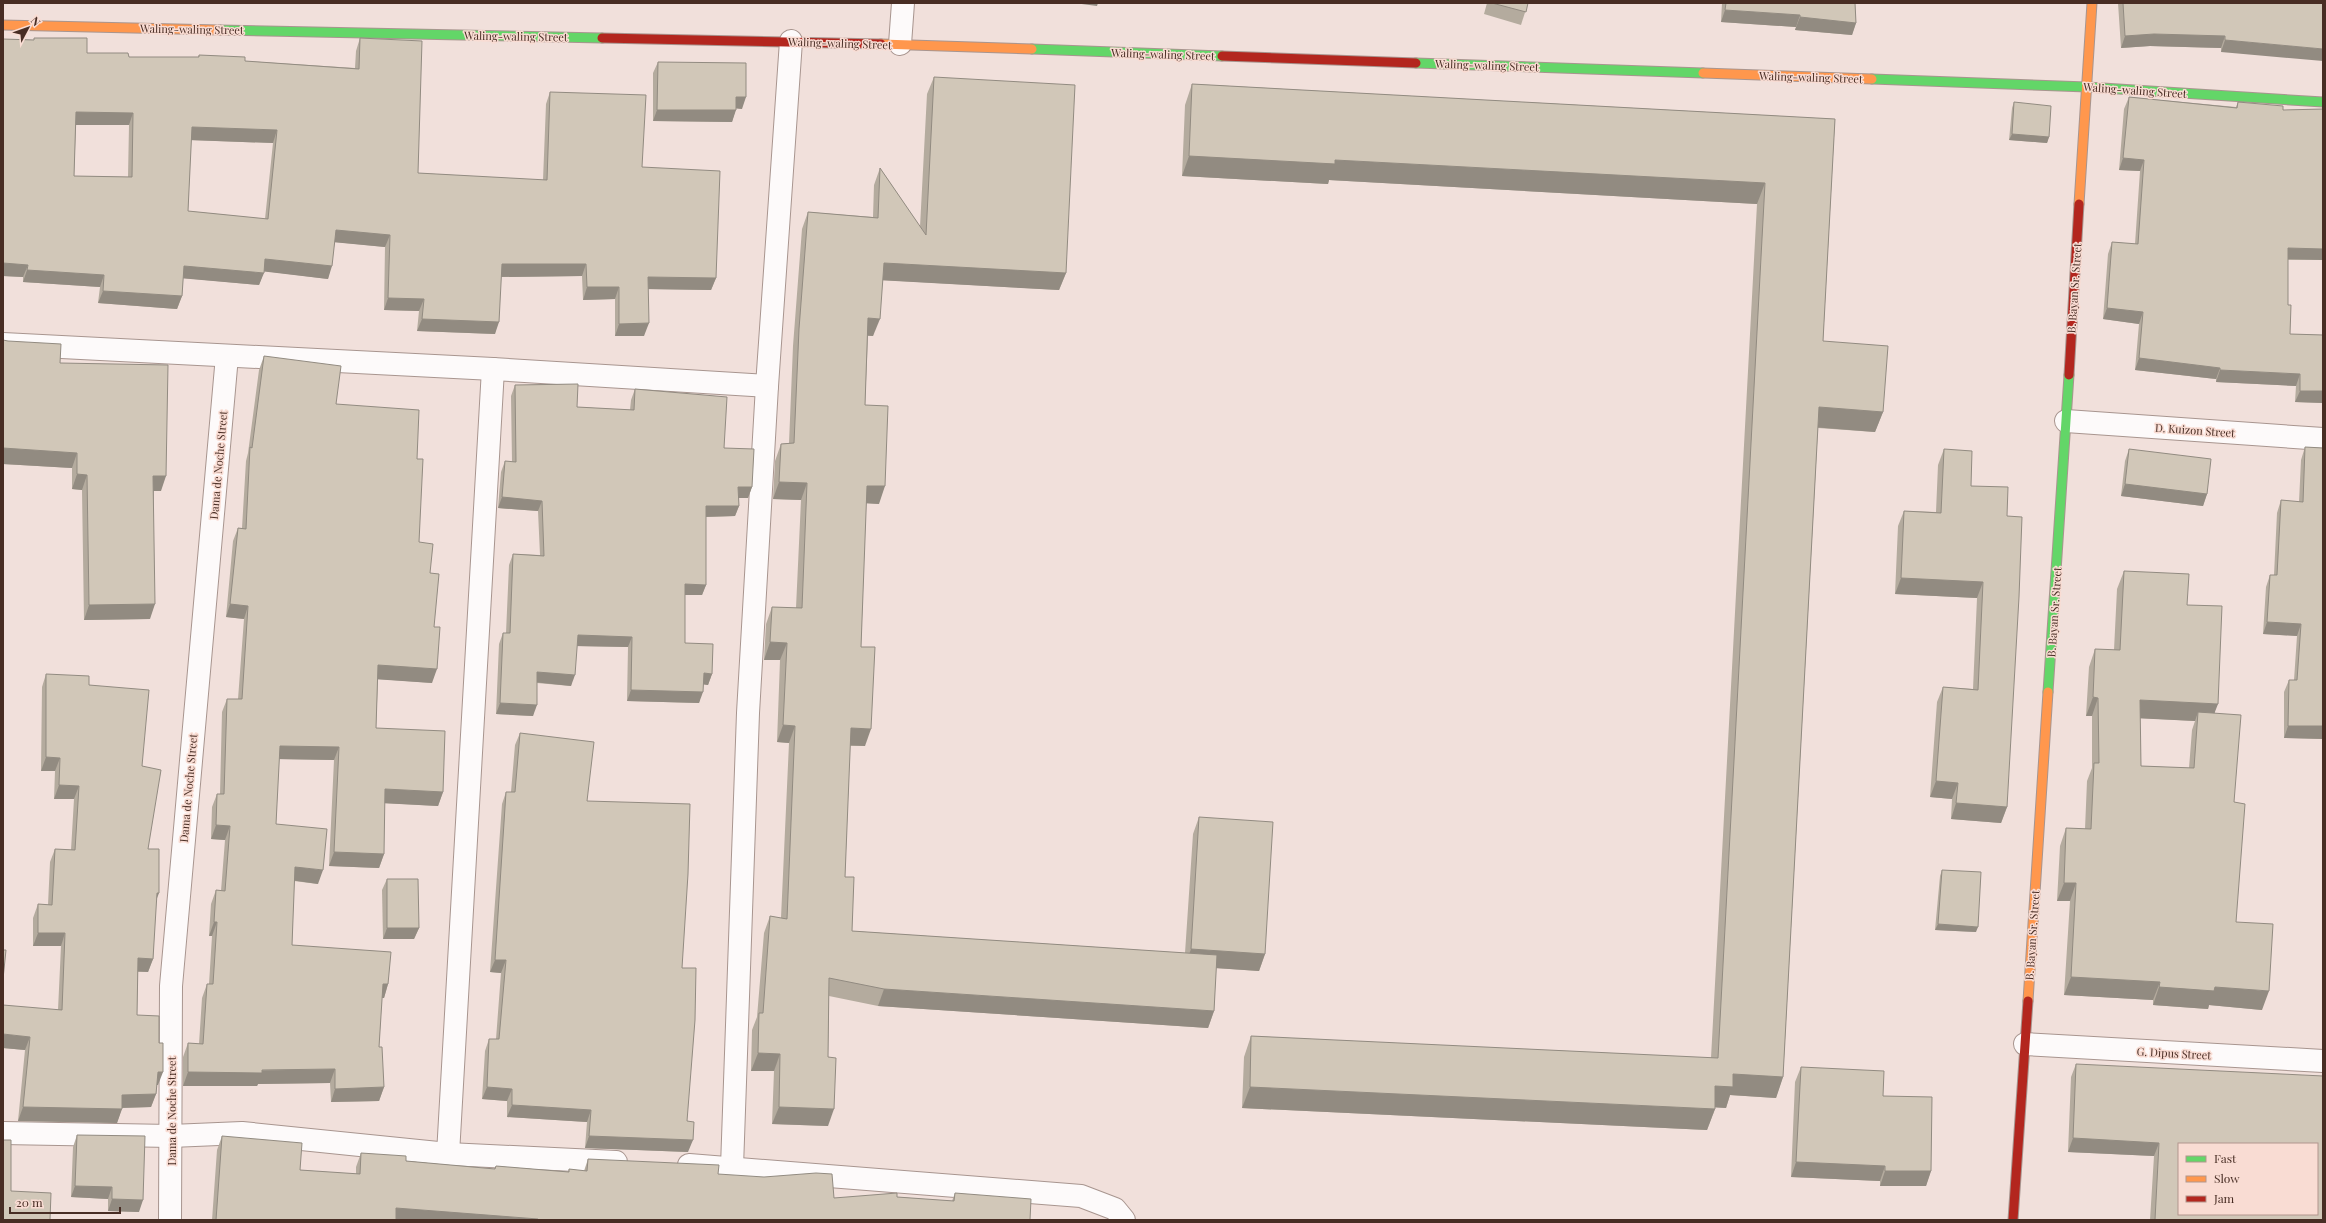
<svg xmlns="http://www.w3.org/2000/svg" width="2326" height="1223" font-family="'Playfair Display',serif">
<rect width="100%" height="100%" fill="#f1e0db"/>
<g fill="none" stroke-linecap="round" stroke-linejoin="round">
<defs>
<g id="street">
<path d="M900,44L903,3"/>
<path d="M3,344L493,369L767,386"/>
<path d="M2066,421L2323,439"/>
<path d="M2025,1044L2323,1061"/>
<path d="M3,1133L171,1136L242,1133L448,1154L616,1162"/>
<path d="M448,1154L493,369"/>
<path d="M689,1165L1081,1196L1115,1209L1124,1220"/>
<path d="M732,1167L748,713L767,386L791,41"/>
<path d="M170,1220L171,986L227,356"/>
</g>
<g id="fast">
<path d="M220,30L602,38"/>
<path d="M1032,49L1222,56"/>
<path d="M1416,63L1703,73"/>
<path d="M1872,79L2087,87L2323,102"/>
<path d="M2048,692L2069,375"/>
</g>
<g id="slow">
<path d="M3,25L220,30"/>
<path d="M881,44L1032,49"/>
<path d="M1703,73L1872,79"/>
<path d="M2079,204L2092,3"/>
<path d="M2028,1001L2048,692"/>
</g>
<g id="jam">
<path d="M602,38L881,44"/>
<path d="M1222,56L1416,63"/>
<path d="M2069,375L2079,204"/>
<path d="M2013,1220L2028,1001"/>
</g>
</defs>
<use href="#street" stroke="#a8958f" stroke-width="24"/>
<use href="#fast" stroke="#a8958f" stroke-width="11"/>
<use href="#slow" stroke="#a8958f" stroke-width="11"/>
<use href="#jam" stroke="#a8958f" stroke-width="11"/>
<use href="#street" stroke="#fdfafa" stroke-width="22"/>
<use href="#fast" stroke="#63d668" stroke-width="9"/>
<use href="#slow" stroke="#ff974d" stroke-width="9"/>
<use href="#jam" stroke="#b3261e" stroke-width="9"/>
</g>
<g fill="#b4ab9e" fill-rule="evenodd">
<path d="M1487,3H1528L1521,25L1484,14Z"/>
<path d="M1722,3H1855L1856,23L1852,35L1795,30L1796,27L1721,22Z"/>
<path d="M2118,3H2323L2221,52V48L2150,46L2121,48Z"/>
<path d="M34,38L87,53L129,57H198L199,55L245,61L355,68L356,51L360,38L418,173L543,180L546,104L550,92L642,167L716,278L711,290L648,289L644,336H615V299L583,300L582,276L501,277L495,334L417,331L419,311L384,310L385,247L335,242L328,279L264,271L259,285L183,278L182,296L177,309L98,303L100,287L23,282V277L3,276V39L34,40ZM76,125H129L128,177L74,176ZM191,140L273,143L265,219L188,211Z"/>
<path d="M658,62L742,109L736,108L732,122L653,121V73Z"/>
<path d="M934,77L1066,273L1059,290L882,280L873,336H868L865,405L879,504L866,503L861,647L865,746H850L845,877L852,931L1185,953L1193,834L1199,817L1265,954L1259,971L1216,968L1214,1011L1208,1028L878,1006L829,996L828,1057V1126L772,1124L774,1071H751L752,1030L757,1017L764,933L770,916L781,918L789,743L777,742L780,660H764L766,624L772,607L796,608L801,500L773,499L775,461L781,444L789,443L793,346L802,229L808,212L873,217L874,185L880,168L920,227L927,94Z"/>
<path d="M1192,84L1835,119L1823,341L1883,412L1875,432L1818,428L1783,1077L1776,1098L1730,1095L1726,1108L1715,1107V1109L1707,1130L1242,1108L1244,1057L1251,1036L1711,1058L1757,204L1329,180L1328,184L1182,176L1185,105Z"/>
<path d="M2129,97L2236,107L2238,102L2283,110L2323,109V260H2288V305L2290,334L2323,335V403L2295,402L2296,386L2216,382V379L2135,370L2139,324L2103,319L2108,254L2112,242L2135,244L2140,171L2119,170L2124,109Z"/>
<path d="M2014,102L2049,137L2047,143L2009,140L2012,108Z"/>
<path d="M3,340L60,363L161,491H154L150,619L84,620L82,490L72,489V468L3,464Z"/>
<path d="M264,356L417,459L419,542L430,573L434,627L432,683L378,679L376,728L443,792L438,806L384,803V854L379,868L329,866L334,760L279,759L276,824L318,884L294,881L292,945L388,984L384,998H382L379,1047L384,1087L379,1101L331,1102L330,1083L258,1084L257,1086H183V1057L188,1043L199,1044L202,998L207,984H209L212,936H209L211,904L216,890L221,891L225,840L211,839L212,807L217,794H220L222,712L227,699H238L244,619L226,617L233,541L238,528H242L246,461L248,453L259,370Z"/>
<path d="M515,385L577,407L630,410L631,400L635,389L724,448L752,487L748,498H738L739,506L735,516L706,517V585L702,595H685V643L712,674L708,685L703,684L699,703L627,701L628,647L577,646L571,686L537,683L533,716L496,714L499,644L503,633H506L509,565L513,554L540,555L538,511L498,508L501,472L505,461L512,462L511,396Z"/>
<path d="M2305,447L2323,448V739L2284,738V692L2289,680H2294L2297,636L2263,634L2266,587L2270,575H2274L2277,513L2281,500L2299,502L2301,460Z"/>
<path d="M1944,449L1971,486L2007,516V807L2001,823L1951,819L1952,799L1930,797L1937,702L1943,687L1973,689L1977,598L1895,594L1898,526L1904,511L1936,512L1938,465Z"/>
<path d="M2129,449L2207,494L2203,506L2121,496L2125,461Z"/>
<path d="M2124,571L2187,605L2215,713L2234,802L2236,922L2262,1010L2209,1005L2208,1009L2153,1005V1000L2064,995L2070,901H2057L2060,846L2066,828L2085,829L2087,781L2092,768V716H2086L2089,667L2095,649L2114,650L2117,589ZM2140,718L2195,721L2192,730L2189,768L2141,766Z"/>
<path d="M46,674L89,685L142,766L148,849L156,901L153,959L148,972H138L137,1015L158,1085H157L156,1094L151,1107L122,1108L117,1123L18,1121L25,1050L3,1048L58,1010L61,946H33V918L38,904L48,905L50,862L55,849L71,850L74,799H54L55,771H41L42,687Z"/>
<path d="M520,733L587,801L682,968L687,1121L688,1152L585,1148L587,1122L507,1117V1101L482,1099L485,1051L489,1039H496L501,973L490,972L502,804L506,792H511L515,745Z"/>
<path d="M1942,870L1976,932L1935,930L1940,876Z"/>
<path d="M387,879L419,928L414,939H383L382,890Z"/>
<path d="M2076,1064L2323,1220H2150L2154,1156L2068,1152L2071,1077Z"/>
<path d="M1801,1067L1883,1096L1931,1171L1926,1186H1880V1181L1791,1177L1795,1082Z"/>
<path d="M77,1135L139,1212L108,1211V1199L71,1197L73,1147Z"/>
<path d="M222,1136L300,1170L356,1174V1167L361,1153L406,1161L494,1169L496,1166L568,1172L569,1169L584,1171L588,1159L718,1174L834,1198L897,1197L952,1201L955,1193L1030,1220H212L217,1150Z"/>
</g>
<g fill="#928b81">
<path d="M1074,3H1098L1097,6Z"/>
<path d="M1725,10L1800,15L1796,27L1721,22Z"/>
<path d="M1800,17L1856,23L1852,35L1795,30Z"/>
<path d="M2154,34L2225,36L2221,48L2150,46L2121,48L2125,36Z"/>
<path d="M2225,40L2323,49V61L2221,52Z"/>
<path d="M736,97H746L742,109L732,108Z"/>
<path d="M657,110H736L732,122L653,121Z"/>
<path d="M76,112L133,113L129,125H72Z"/>
<path d="M192,127L277,130L273,143L188,140Z"/>
<path d="M2012,134L2049,137L2047,143L2009,140Z"/>
<path d="M1189,156L1335,160L1765,183L1757,204L1329,180L1328,184L1182,176Z"/>
<path d="M2123,158L2144,160L2140,171L2119,170Z"/>
<path d="M336,230L390,235L385,247L332,242Z"/>
<path d="M2288,248L2323,249V260L2284,259Z"/>
<path d="M265,259L332,266L328,279L260,271Z"/>
<path d="M3,263L28,265L23,277L3,276Z"/>
<path d="M884,263L1066,273L1059,290L877,280Z"/>
<path d="M502,264H586L582,276L498,277Z"/>
<path d="M184,266L264,273L259,285L179,278Z"/>
<path d="M27,270L104,275L100,287L23,282Z"/>
<path d="M648,277L716,278L711,290L644,289Z"/>
<path d="M587,287H619L615,299L583,300Z"/>
<path d="M103,291L182,296L177,309L98,303Z"/>
<path d="M388,298L424,299L419,311L384,310Z"/>
<path d="M2107,308L2143,312L2139,324L2103,319Z"/>
<path d="M868,318L880,319L873,336L862,335Z"/>
<path d="M422,319L499,322L495,334L417,331Z"/>
<path d="M649,323L644,336H615L619,324Z"/>
<path d="M2139,358L2220,368L2216,379L2135,370Z"/>
<path d="M2220,370L2300,374L2296,386L2216,382Z"/>
<path d="M2300,391H2323V403L2295,402Z"/>
<path d="M1819,407L1883,412L1875,432L1812,427Z"/>
<path d="M3,448L77,453L72,468L3,464Z"/>
<path d="M77,474L87,475L82,490L72,489Z"/>
<path d="M153,476H166L161,491H148Z"/>
<path d="M779,482L807,483L801,500L773,499Z"/>
<path d="M2125,484L2207,494L2203,506L2121,496Z"/>
<path d="M867,486H885L879,504L861,503Z"/>
<path d="M738,487H752L748,498H734Z"/>
<path d="M502,497L542,501L538,511L498,508Z"/>
<path d="M706,506H739L735,516L702,517Z"/>
<path d="M1901,578L1983,582L1977,598L1895,594Z"/>
<path d="M685,584L706,585L702,595H681Z"/>
<path d="M155,604L150,619L84,620L89,605Z"/>
<path d="M230,604L248,606L244,619L226,617Z"/>
<path d="M2267,622L2301,624L2297,636L2263,634Z"/>
<path d="M578,635L632,637L628,647L574,646Z"/>
<path d="M770,642L787,643L780,660H764Z"/>
<path d="M378,665L437,669L432,683L373,679Z"/>
<path d="M537,672L575,675L571,686L533,682Z"/>
<path d="M704,673L712,674L708,685L700,684Z"/>
<path d="M631,690L703,692L699,703L627,701Z"/>
<path d="M2093,697L2098,698L2092,716H2086Z"/>
<path d="M2140,700L2218,704L2211,722L2198,712L2195,721L2133,718Z"/>
<path d="M500,703L537,705L533,716L496,714Z"/>
<path d="M783,725L795,726L789,743L777,742Z"/>
<path d="M2288,726H2323V739L2284,738Z"/>
<path d="M851,728L871,729L865,746L845,745Z"/>
<path d="M280,746L339,747L334,760L275,759Z"/>
<path d="M46,757L60,758L55,771H41Z"/>
<path d="M1936,781L1958,783L1952,799L1930,797Z"/>
<path d="M59,785L79,786L74,799H54Z"/>
<path d="M385,789L443,792L438,806L380,803Z"/>
<path d="M1956,803L2007,807L2001,823L1951,819Z"/>
<path d="M216,825L230,826L225,840L211,839Z"/>
<path d="M334,852L384,854L379,868L329,866Z"/>
<path d="M295,867L323,870L318,884L290,880Z"/>
<path d="M2064,883H2076L2070,901H2057Z"/>
<path d="M157,893H159L154,906Z"/>
<path d="M214,922H217L212,936H209Z"/>
<path d="M1938,924L1978,927L1976,932L1935,930Z"/>
<path d="M387,928H419L414,939H383Z"/>
<path d="M38,933H65L61,946H33Z"/>
<path d="M1191,949L1265,954L1259,971L1185,966Z"/>
<path d="M138,958L153,959L148,972L133,971Z"/>
<path d="M495,960H506L501,973L490,972Z"/>
<path d="M2071,977L2160,982L2153,1000L2064,995Z"/>
<path d="M383,984H388L384,998H378Z"/>
<path d="M2159,987H2215L2269,991L2262,1010L2209,1005L2208,1009L2153,1005Z"/>
<path d="M884,989L1214,1011L1208,1028L878,1006Z"/>
<path d="M3,1034L30,1037L25,1050L3,1048Z"/>
<path d="M758,1053L780,1054L774,1071H751Z"/>
<path d="M335,1069L330,1083L258,1084L257,1086H183L188,1072Z"/>
<path d="M158,1072H163L158,1085H153Z"/>
<path d="M1733,1074L1783,1077L1776,1098L1730,1095L1726,1108L1708,1107L1715,1086Z"/>
<path d="M384,1087L379,1101L331,1102L335,1089Z"/>
<path d="M487,1087L512,1089L507,1101L482,1099Z"/>
<path d="M1250,1087L1715,1109L1707,1130L1242,1108Z"/>
<path d="M156,1094L151,1107L118,1108L122,1095Z"/>
<path d="M512,1105L591,1110L587,1122L507,1117Z"/>
<path d="M23,1107L122,1109L117,1123L18,1121Z"/>
<path d="M779,1107L834,1109L828,1126L772,1124Z"/>
<path d="M589,1136L693,1140L688,1152L585,1148Z"/>
<path d="M2073,1138L2159,1143L2154,1156L2068,1152Z"/>
<path d="M1796,1162L1885,1166L1880,1181L1791,1177Z"/>
<path d="M1885,1171H1931L1926,1186H1880Z"/>
<path d="M75,1186L112,1187L108,1199L71,1197Z"/>
<path d="M112,1199L143,1200L139,1212L108,1211Z"/>
<path d="M396,1208L538,1219L537,1220H391Z"/>
</g>
<g fill="#d1c7b8" stroke="#928b81" fill-rule="evenodd">
<path d="M1492,3H1528L1526,12Z"/>
<path d="M1726,3H1855L1856,23L1800,17V15L1725,10Z"/>
<path d="M2123,3H2323V49L2225,40V36L2154,34L2125,36Z"/>
<path d="M34,38H87V53H128L129,57H199V55L245,57V61L359,69L360,38L422,41L418,173L547,180L550,92L646,95L642,167L720,171L716,278L648,277L649,323L619,324V287H587L586,264H502L499,322L422,319L424,299L388,298L390,235L336,230L332,266L265,259L264,273L184,266L182,296L103,291L104,275L27,270L28,265L3,263V39L34,40ZM76,112L133,113L132,177L74,176ZM192,127L277,130L268,219L188,211Z"/>
<path d="M658,62L746,63V97H736V110H657Z"/>
<path d="M934,77L1075,85L1066,273L884,263L880,319L868,318L865,405L888,406L885,486H867L861,647H875L871,729L851,728L845,877H854L852,931L1217,955L1214,1011L884,989L829,978L828,1057L836,1058L834,1109L779,1107L780,1054L758,1053L759,1013H763L770,916L787,919L795,726L783,725L787,643L770,642L772,607L802,608L807,483L779,482L781,444L794,443L799,329L808,212L878,218L880,168L926,235Z"/>
<path d="M1192,84L1835,119L1823,341L1888,346L1883,412L1819,407L1783,1077L1733,1074V1087L1715,1086V1109L1250,1087L1251,1036L1718,1058L1765,183L1335,160V164L1189,156Z"/>
<path d="M2129,97L2237,108L2238,102L2283,106V110L2323,109V249L2288,248V305H2291L2290,334L2323,335V391H2300V374L2220,370V368L2139,358L2143,312L2107,308L2112,242L2138,244L2144,160L2123,158Z"/>
<path d="M2014,102L2051,106L2049,137L2012,134Z"/>
<path d="M3,340L8,341L61,344L60,363L168,365L166,476H153L155,604L89,605L87,475L77,474V453L3,448Z"/>
<path d="M264,356L341,366L336,404L419,410L417,459H423L419,542L433,544L430,573L439,574L434,627H440L437,669L378,665L376,728L445,731L443,792L385,789L384,854L334,852L339,747L280,746L276,824L327,829L323,870L295,867L292,945L391,952L388,984H383L379,1047H382L384,1087L335,1089V1069L262,1070V1073L188,1072V1043L203,1044L207,984H213L217,922H214L216,890L225,891L230,826L216,825L217,794H224L227,699H242L248,606L230,604L238,528L246,529L250,447L252,448Z"/>
<path d="M578,384L577,407L634,410L635,389L727,397L724,448L754,449L752,487H738L739,506H706V585L685,584V643L713,644L712,674L704,673L703,692L631,690L632,637L578,635L575,675L537,672V705L500,703L503,633H510L513,554L544,556L542,501L502,497L505,461L516,462L515,385Z"/>
<path d="M2305,447L2323,448V726H2288L2289,680H2297L2301,624L2267,622L2270,575H2277L2281,500L2303,502Z"/>
<path d="M1944,449L1972,451L1971,486L2008,487L2007,516L2022,517L2019,597L2007,807L1956,803L1958,783L1936,781L1943,687L1978,690L1983,582L1901,578L1904,511L1941,513Z"/>
<path d="M2129,449L2211,459L2207,494L2125,484Z"/>
<path d="M2124,571L2189,574L2187,605L2222,606L2218,704L2140,700L2141,766L2194,768L2198,712L2241,715L2234,802L2245,804L2236,922L2273,924L2269,991L2215,987L2214,991L2159,987L2160,982L2071,977L2076,883H2064L2066,828L2091,829L2094,763H2099L2098,698L2093,697L2095,649L2120,650Z"/>
<path d="M46,674L89,676V685L149,690L142,766L161,770L148,849H159V893H157L153,959L138,958L137,1015L159,1016V1043H163V1072H158L156,1094L122,1095V1109L23,1107L30,1037L3,1034V1005L62,1010L65,933H38V904L52,905L55,849L75,850L79,786L59,785L60,758L46,757Z"/>
<path d="M520,733L594,742L587,801L690,804L688,874L682,968H696L695,1020L687,1121L694,1122L693,1140L589,1136L591,1110L512,1105V1089L487,1087L489,1039H499L506,960H495L506,792H515Z"/>
<path d="M1199,817L1273,822L1265,954L1191,949Z"/>
<path d="M1942,870L1981,872L1978,927L1938,924Z"/>
<path d="M387,879H418L419,928H387Z"/>
<path d="M3,950H6L3,979Z"/>
<path d="M2076,1064L2323,1076V1220H2155L2159,1143L2073,1138ZM2179,1144H2317V1214H2179Z"/>
<path d="M1801,1067L1884,1071L1883,1096L1932,1097L1931,1171H1885V1166L1796,1162Z"/>
<path d="M77,1135L145,1136L143,1200L112,1199V1187L75,1186Z"/>
<path d="M222,1136L302,1143L300,1170L360,1174L361,1153L406,1156V1161L495,1169L496,1166L569,1172V1169L587,1171L588,1159L719,1165L718,1174L764,1177L816,1173L832,1174L834,1198L897,1193V1197L954,1201L955,1193L1031,1199L1030,1220H538V1219L396,1208V1220H216Z"/>
<path d="M3,1140H11V1191L51,1193L50,1220H3Z"/>
</g>
<g text-anchor="middle" dominant-baseline="central" stroke-width="3" stroke-linejoin="round" paint-order="stroke">
<g font-size="11" fill="#482d24" stroke="#f9dcd3">
<text transform="translate(192 29) rotate(1)">Waling-waling Street</text>
<text transform="translate(516 36) rotate(1)">Waling-waling Street</text>
<text transform="translate(840 43) rotate(2)">Waling-waling Street</text>
<text transform="translate(1163 54) rotate(2)">Waling-waling Street</text>
<text transform="translate(1487 65) rotate(2)">Waling-waling Street</text>
<text transform="translate(1811 77) rotate(2)">Waling-waling Street</text>
<text transform="translate(2135 90) rotate(4)">Waling-waling Street</text>
<text transform="translate(2074 288) rotate(-86)">B. Bayan Sr. Street</text>
<text transform="translate(2195 430) rotate(4)">D. Kuizon Street</text>
<text transform="translate(218 465) rotate(-85)">Dama de Noche Street</text>
<text transform="translate(2054 612) rotate(-86)">B. Bayan Sr. Street</text>
<text transform="translate(188 788) rotate(-85)">Dama de Noche Street</text>
<text transform="translate(2032 935) rotate(-86)">B. Bayan Sr. Street</text>
<text transform="translate(2174 1053) rotate(3)">G. Dipus Street</text>
<text transform="translate(171 1111) rotate(-90)">Dama de Noche Street</text>
</g>
</g>
<rect width="2326" height="1223" fill="none" stroke="#482d24" stroke-width="8"/>
<rect x="2178" y="1143" width="140" height="72" fill="#f9dcd3" stroke="#b2968d"/>
<rect x="2186" y="1156" width="20" height="6" fill="#63d668" stroke="#b2968d"/>
<text x="2214" y="1163" font-size="12" fill="#482d24">Fast</text>
<rect x="2186" y="1176" width="20" height="6" fill="#ff974d" stroke="#b2968d"/>
<text x="2214" y="1183" font-size="12" fill="#482d24">Slow</text>
<rect x="2186" y="1196" width="20" height="6" fill="#b3261e" stroke="#b2968d"/>
<text x="2214" y="1203" font-size="12" fill="#482d24">Jam</text>
<g transform="translate(28 28) rotate(49)" stroke="#f9dcd3" stroke-width="3" paint-order="stroke">
<path d="M0-3L7 15L0 10L-7 15Z" fill="#482d24"/>
<text y="-6" font-size="11" font-weight="bold" text-anchor="middle" fill="#482d24">N</text>
</g>
<path d="M10 1207v6h110v-6" fill="none" stroke="#482d24" stroke-width="2"/>
<text x="16" y="1207" font-size="12" fill="#482d24" stroke="#f9dcd3" stroke-width="3" paint-order="stroke">20 m</text>
</svg>
